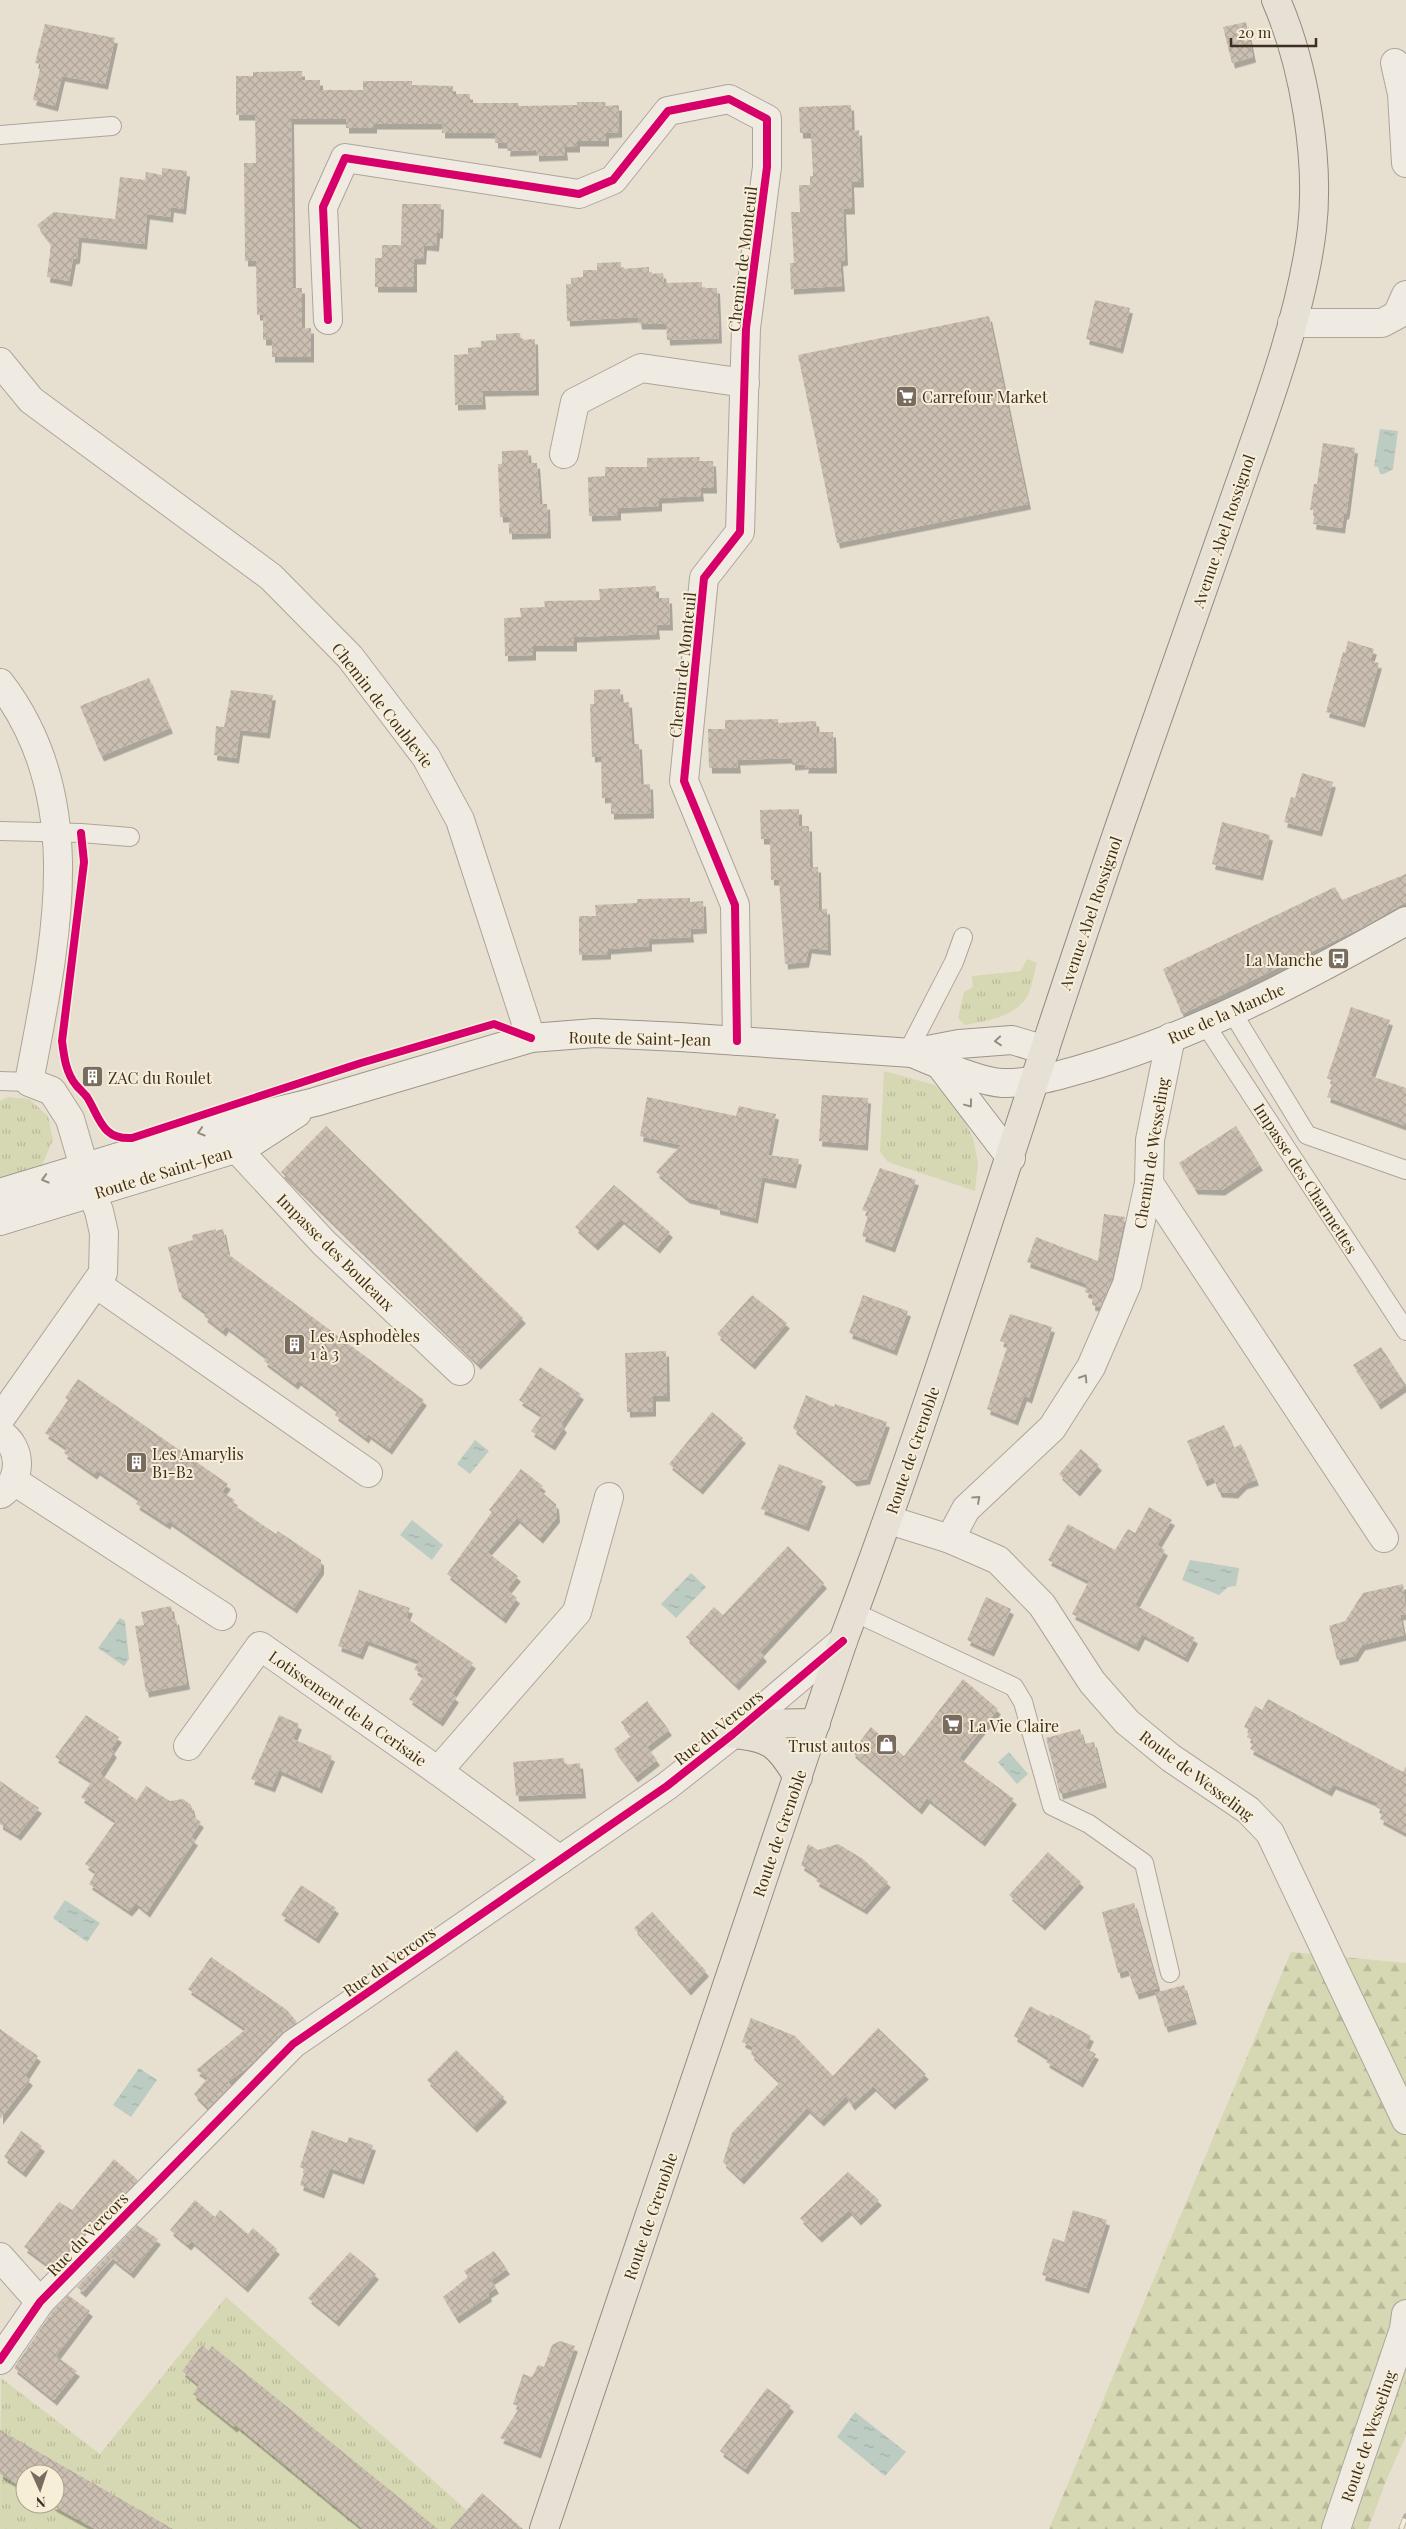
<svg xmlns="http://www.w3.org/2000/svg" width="1406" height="2529" font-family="'Playfair Display',serif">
<defs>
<pattern id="grass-tufts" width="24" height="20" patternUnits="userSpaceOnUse" patternTransform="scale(1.25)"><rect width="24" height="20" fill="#d6d7b3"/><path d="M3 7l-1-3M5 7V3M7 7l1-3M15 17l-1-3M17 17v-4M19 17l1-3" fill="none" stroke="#b9b99a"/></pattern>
<pattern id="forest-firs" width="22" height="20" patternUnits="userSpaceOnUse" patternTransform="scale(1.25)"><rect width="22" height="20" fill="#d6d7b3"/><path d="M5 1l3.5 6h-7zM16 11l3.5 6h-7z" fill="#b9b99a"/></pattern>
<pattern id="water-ripples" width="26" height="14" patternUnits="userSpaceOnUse" patternTransform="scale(1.25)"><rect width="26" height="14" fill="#bcccc2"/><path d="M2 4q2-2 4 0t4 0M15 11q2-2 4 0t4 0" fill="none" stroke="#a2b0a6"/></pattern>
<pattern id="building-cross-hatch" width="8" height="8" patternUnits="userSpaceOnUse" patternTransform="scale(1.25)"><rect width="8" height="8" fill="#cbbfb2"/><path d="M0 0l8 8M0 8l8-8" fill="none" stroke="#afa499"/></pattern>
<filter id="shadow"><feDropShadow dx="3" dy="5.5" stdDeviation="0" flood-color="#0004"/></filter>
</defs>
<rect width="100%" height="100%" fill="#e7e0d1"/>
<g fill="url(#grass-tufts)" fill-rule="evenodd">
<path d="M1027,959L1037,963C1034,973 1032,987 1027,997C1014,1017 987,1021 965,1025L958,1018L964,992L973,987L972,976L1021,971Z"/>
<path d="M884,1071L935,1085L958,1108L973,1138L978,1163L975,1191L888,1162L880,1152Z"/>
<path d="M8,1097L29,1099L48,1116L53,1140L41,1167L0,1186V1101Z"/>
<path d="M226,2297L488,2529H0L1,2378L100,2454ZM25,2474H55V2504H25Z"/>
</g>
<path fill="url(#forest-firs)" d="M1291,1952L1406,1963V2436L1386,2481L1368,2529H1049Z"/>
<g fill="url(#water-ripples)">
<path d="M1380,429L1398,431L1393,469L1384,474H1380L1378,467L1374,466Z"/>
<path d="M475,1440L489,1451L470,1474L457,1464Z"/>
<path d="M412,1520L443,1545L432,1560L400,1535Z"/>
<path d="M1190,1560L1239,1568L1236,1586L1228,1587L1219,1595L1182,1580Z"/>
<path d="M691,1573L706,1587L676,1618L661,1604Z"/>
<path d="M120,1618L125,1621L129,1659L124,1666L98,1648Z"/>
<path d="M1009,1752L1028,1774L1017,1784L998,1762Z"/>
<path d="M65,1900L100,1923L87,1942L53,1918Z"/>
<path d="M139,2068L157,2080L131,2117L113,2105Z"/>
<path d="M855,2412L906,2452L885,2476L837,2437Z"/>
</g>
<g fill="url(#building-cross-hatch)" filter="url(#shadow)">
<path d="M1246,22L1253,57L1232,63L1223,27Z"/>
<path d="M45,24L115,38L105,84L62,76L55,106L33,100L41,64L35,63Z"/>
<path d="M302,71V80H320V90H363V81H412V85L453,86V94H470V103H518L519,106L577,105V102H606L605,106L619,105V132L606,133V141H577V147H564L565,155L536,156V150L507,151L508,143H495V133H442V124H374V128H346V119H291L293,288H302V329L311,328V357H272V340H263V315H257L256,261H245L244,163H256L255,115H236V76H253V72Z"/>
<path d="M851,105L852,131L859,130L861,182H851L852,209H843L845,260L840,261L842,286L791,289L790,263H794L791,212H800L799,185H810V176H813L811,133H800L799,107Z"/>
<path d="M162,168L187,171L183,209L171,207L170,217L147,214L144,244L79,237L77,258L73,259L69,281L47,277L51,244L37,225L54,212L115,219L120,177L145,180L146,172L162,175Z"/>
<path d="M402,204H441L440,233H437L436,246L424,245L423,259H414V287H375V258H382V245H401Z"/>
<path d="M621,262V269L649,267V274L663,273L664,283L702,282V288H717L719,338L667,340L666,324H639L638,317L567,321L566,284H571V278L583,277V270H597V263Z"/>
<path d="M1095,300L1130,308L1120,348L1086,339Z"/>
<path d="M989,316L1028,504L837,543L798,355Z"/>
<path d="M520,333L521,340L535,339L536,390L482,391L483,404L455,405L454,355L468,354V348L481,347V341L496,340V334Z"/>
<path d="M1323,443L1355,448L1347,510L1346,514H1344L1342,528L1313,524L1315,510H1310L1314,484H1317Z"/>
<path d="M528,450L529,463H537L540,504H547L548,533L509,534V517H500L498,464H502V451Z"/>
<path d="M700,457L699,461H713L714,488H700L701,496L659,498V506L618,508V515L589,516L588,477L605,476V467H647V458Z"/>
<path d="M656,586V598H669L670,625H656L657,634L574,637V646H533V655L505,656L504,618L521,617L520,608L545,607L544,601L600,600L599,589Z"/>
<path d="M1348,641L1374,649L1370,661L1379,663L1362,722L1326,712L1343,652L1345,653Z"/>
<path d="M149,678L170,728L101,756L80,706Z"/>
<path d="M620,689L621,703L629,702L632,744H639L641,785L650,784L651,813L611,814V797L602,798L601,756L592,757L590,704H594V690Z"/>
<path d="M231,690L273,695L267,733L240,730L236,758L214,755L216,726L224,727Z"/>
<path d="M778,719V723L816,721L817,732H833L834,768H805L806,764L792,765V758L737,760L738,768H709L708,729H725V720Z"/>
<path d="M1302,773L1333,782L1319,831L1284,822L1291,797L1295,798Z"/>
<path d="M799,809V826H809L810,867H818L819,909H827L828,950L809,948L806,962L785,964L779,880H771L770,839H761L760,810Z"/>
<path d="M1222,822L1270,835L1260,875L1212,864Z"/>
<path d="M1406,874V902L1363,927L1182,1014L1163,969L1335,887L1342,900Z"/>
<path d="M690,898V902L703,901L704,928L690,929L691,937L649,939V946L608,949V954L579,955V916H596L595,905L637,903V899Z"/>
<path d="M1351,1007L1390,1020L1371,1076L1406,1088V1126L1327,1097L1333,1081L1327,1078Z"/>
<path d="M822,1095L868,1098L865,1145L819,1141Z"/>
<path d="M647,1097L736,1116L739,1106L776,1114L768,1155L799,1159L793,1183L762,1177L755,1218L717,1209V1205L687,1198L656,1172L681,1145L640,1136Z"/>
<path d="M326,1126L523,1318L478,1364L281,1172Z"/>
<path d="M1236,1126L1260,1165L1222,1190L1195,1189L1179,1163Z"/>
<path d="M880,1168L916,1180L892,1247L862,1236L869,1212L862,1210Z"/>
<path d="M614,1185L670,1232L657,1248L621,1219L595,1245L575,1227Z"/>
<path d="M1104,1214L1125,1217L1112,1279L1100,1307L1092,1305L1093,1295L1085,1292L1087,1284L1027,1262L1036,1237L1098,1261Z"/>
<path d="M216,1229V1231L223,1229L228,1254L424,1400L389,1449L368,1434L366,1438L335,1415L338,1410L298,1380L295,1384L264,1361L267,1357L226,1326L223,1331L204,1316L207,1313L179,1292L168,1247L193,1240L192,1235Z"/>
<path d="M752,1295L787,1323L752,1364L717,1334Z"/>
<path d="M863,1295L908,1311L894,1350L849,1333Z"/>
<path d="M1010,1314L1052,1327L1029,1398L1024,1396L1015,1420L987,1409L1008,1344L1000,1341Z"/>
<path d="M1381,1347L1406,1385L1378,1404L1353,1365Z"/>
<path d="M666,1351L667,1396H653V1411L627,1412L625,1353Z"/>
<path d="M540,1367L581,1394L561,1424L564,1427L552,1445L531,1431L542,1415L519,1400Z"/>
<path d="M78,1379L228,1484L222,1492L235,1500L232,1504L276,1534L278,1531L321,1560V1569L294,1608L169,1521L167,1524L136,1504L140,1499L97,1470L94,1474L64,1453L67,1448L45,1433L68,1400L65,1398Z"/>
<path d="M806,1395L834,1407L835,1404L887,1422L867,1479L854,1481L793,1428Z"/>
<path d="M712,1412L743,1438L700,1489L669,1464Z"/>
<path d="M1224,1425L1234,1448L1241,1444L1256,1480L1244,1484L1235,1493L1219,1492L1213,1477L1204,1481L1187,1441Z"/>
<path d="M1081,1449L1099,1465L1077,1491L1059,1474Z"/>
<path d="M779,1464L823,1481L806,1526L761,1509Z"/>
<path d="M521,1469L543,1486L539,1490L556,1504L557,1517L540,1538L517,1518L487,1552L518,1576L507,1590L517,1598L503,1618L447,1574L492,1512L489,1510Z"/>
<path d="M1149,1507L1172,1520L1157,1545L1165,1550L1135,1605L1195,1638L1185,1657L1142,1634L1136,1646L1072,1614L1089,1581L1048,1560L1068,1524L1115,1550L1128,1529L1135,1533Z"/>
<path d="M788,1546L824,1583L760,1652L764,1656L736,1685L686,1637L714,1607L723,1615Z"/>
<path d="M1403,1584L1406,1614L1400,1615L1404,1635L1362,1645L1355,1656L1337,1660L1329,1626L1345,1621L1363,1593Z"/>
<path d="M359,1590L410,1608L406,1618L473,1663L452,1694L456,1697L440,1721L409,1699L424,1676L414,1669L420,1661L366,1640L360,1654L338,1646Z"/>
<path d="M986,1597L1011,1609L991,1651L967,1640Z"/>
<path d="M171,1606L173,1620L176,1619L187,1684L146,1692L135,1626L144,1625L141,1612Z"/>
<path d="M963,1679L998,1709L959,1758L1014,1799L982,1841L927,1798L919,1809L852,1752L871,1727L904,1756Z"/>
<path d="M1268,1699L1403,1772L1406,1766V1833L1380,1819L1383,1811L1376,1807L1378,1803L1333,1784L1329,1791L1250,1749L1254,1741L1247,1737L1250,1730L1244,1727L1255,1706L1262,1710Z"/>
<path d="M647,1701L669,1730L647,1747L657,1760L635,1777L614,1749L631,1736L621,1722Z"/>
<path d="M86,1715L119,1737L111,1749L114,1752L100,1774L137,1800L146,1786L170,1801L183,1799L191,1805L194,1817L201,1822L191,1837L195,1840L147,1912L136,1903L129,1911L89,1884L96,1872L85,1864L116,1821L81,1797L92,1781L55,1757Z"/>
<path d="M279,1715L299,1724L293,1739L332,1756L319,1788L279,1770L272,1787L251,1779Z"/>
<path d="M1080,1729L1084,1744L1094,1742L1104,1782L1060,1794L1046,1738Z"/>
<path d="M564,1758L565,1765L580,1763L583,1793L516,1796L513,1762Z"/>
<path d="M0,1781L39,1808L18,1835L0,1824Z"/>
<path d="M808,1844L818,1850L838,1844L863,1859L888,1882L864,1909L816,1881L818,1876L801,1865Z"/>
<path d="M1048,1852L1081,1882L1042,1925L1009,1895Z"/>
<path d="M301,1885L336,1908L316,1938L281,1915Z"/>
<path d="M1134,1903L1158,1988L1136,1994L1128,1970L1118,1973L1102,1912Z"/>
<path d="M652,1912L706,1971L688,1990L634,1928Z"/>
<path d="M211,1957L287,2010L297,2022L282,2033L247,2068L228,2082L231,2085L208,2108L194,2094L208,2078L196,2070L246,2029L188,1989Z"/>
<path d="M1184,1985L1194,2019L1165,2027L1155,1993Z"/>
<path d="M1030,2006L1049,2016L1050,2014L1091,2036L1085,2048L1096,2054L1080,2082L1046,2062L1049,2058L1014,2036Z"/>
<path d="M751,2018L795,2036L833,2076L878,2028L926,2074L892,2104L873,2086L852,2105L846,2096L821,2121L807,2108L741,2179L723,2162L732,2133L780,2082L751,2054L753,2047L742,2042Z"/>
<path d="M0,2029L38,2056L25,2076L30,2080L0,2119Z"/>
<path d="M456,2050L504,2097L474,2127L427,2080Z"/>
<path d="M312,2130L347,2143L349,2137L373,2145L361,2179L330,2168L321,2193L300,2185L305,2170L300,2167Z"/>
<path d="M21,2131L42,2146L23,2172L4,2157Z"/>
<path d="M114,2159L138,2180L52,2268L24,2247L59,2202L72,2210Z"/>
<path d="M848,2172L879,2200L858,2220L849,2210L819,2237L800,2218Z"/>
<path d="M195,2200L215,2217L220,2210L248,2234L253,2228L277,2249L245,2287L192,2241L188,2245L170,2230Z"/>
<path d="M1073,2210L1107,2220L1086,2288L1042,2275L1053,2238L1064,2242Z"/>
<path d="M137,2225L158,2239L131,2273L112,2258L83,2292L77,2287Z"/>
<path d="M494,2251L507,2269L491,2280L496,2288L488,2293L489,2296L456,2318L443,2297L468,2277L464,2271Z"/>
<path d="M350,2252L376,2274L336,2321L308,2298Z"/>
<path d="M68,2295L90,2311L56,2356L77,2371L54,2400L14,2368L52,2312Z"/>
<path d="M560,2341L575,2346L538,2453L500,2438L520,2407L513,2404L523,2374L532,2377L538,2365L544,2367L552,2345Z"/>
<path d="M202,2345L209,2351L212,2346L438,2529H363L236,2425L234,2427L193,2394L199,2385L182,2371Z"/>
<path d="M767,2388L791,2406L745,2469L720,2451Z"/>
<path d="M0,2430L173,2529H95L55,2507L51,2504H55V2474H25V2489L0,2474Z"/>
<path d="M482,2493L523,2529H450Z"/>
</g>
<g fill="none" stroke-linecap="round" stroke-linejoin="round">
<defs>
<g id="lane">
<path d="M0,135L112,126"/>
<path d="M0,831L81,833L130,837"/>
<path d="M1232,1012L1307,1135L1406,1170"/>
<path d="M1205,1024L1406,1331"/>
<path d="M907,1053L954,962L963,937"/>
<path d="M0,1081L29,1082"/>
<path d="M854,1612L1014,1687L1023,1702L1052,1806L1089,1824L1144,1863L1170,1973"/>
</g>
<g id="street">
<path d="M1395,63L1402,94L1406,163"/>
<path d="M328,320L323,207L345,158L579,194L613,180L668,111L729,99L767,119V167L746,328L740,532L704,578L684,781L735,905L737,1041"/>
<path d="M1292,323H1382L1397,315L1406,295"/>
<path d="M0,362L31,400L271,577L350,657L426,757L460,820L531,1038"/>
<path d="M564,454L575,402L641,368L745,383"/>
<path d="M0,683C91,801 54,948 29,1082L52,1091L70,1119L92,1194L99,1211L104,1233L103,1273L0,1419"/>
<path d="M240,1126L237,1149L324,1243L460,1371"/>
<path d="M1149,1183L1384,1538"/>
<path d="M96,1284L368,1473"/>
<path d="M0,1433C22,1447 23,1479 1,1494"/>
<path d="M14,1481L222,1616"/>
<path d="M889,1520L950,1539L998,1560L1042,1605L1092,1682L1127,1722L1171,1758L1248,1810L1270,1833L1406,2120"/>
<path d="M950,1539L966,1509L1052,1428L1091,1367L1127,1284L1149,1183L1150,1140L1171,1037"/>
<path d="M188,1746L260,1646L438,1771L560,1860"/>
<path d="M438,1771L577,1612L609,1497"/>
<path d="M0,2257L40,2302"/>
<path d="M0,2360L40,2302L293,2044L667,1786L733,1734L843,1641"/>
<path d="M1336,2529L1404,2329L1406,2314"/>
</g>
<g id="secondary">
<path d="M912,1053C933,1062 981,1082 1002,1083C1035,1084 1067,1073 1098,1064C1207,1030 1307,977 1406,921"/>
<path d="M940,1065L1011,1158"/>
<path d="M0,1193L241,1120L315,1102L531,1038L595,1033L680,1037L912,1053L959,1044L1012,1040L1045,1050"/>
<path d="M0,1221L248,1145L297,1113"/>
</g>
<g id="primary">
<path d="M745,1724L816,1723"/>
<path d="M733,1734C771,1737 779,1745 798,1777"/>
<path d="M544,2529L843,1641C947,1365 1030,1083 1127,805C1164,699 1202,593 1239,486C1267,407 1302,312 1312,229C1320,159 1304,64 1276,0"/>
</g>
</defs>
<use href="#lane" stroke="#ada599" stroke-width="20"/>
<use href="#street" stroke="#ada599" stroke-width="30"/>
<use href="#secondary" stroke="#9c958a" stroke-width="30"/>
<use href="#primary" stroke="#928b80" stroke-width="30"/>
<use href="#lane" stroke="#efebe3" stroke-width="18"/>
<use href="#street" stroke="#efebe3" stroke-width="28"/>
<use href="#secondary" stroke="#efebe3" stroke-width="28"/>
<use href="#primary" stroke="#e6e1d4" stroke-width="28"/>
<defs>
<path id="rail" d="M1401,2529L1406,2516"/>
</defs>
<use href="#rail" stroke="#afaaa2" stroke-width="5.5"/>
<use href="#rail" stroke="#f7eed8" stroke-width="4" stroke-dasharray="11" stroke-linecap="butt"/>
<defs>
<g id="cycleway">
<path d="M328,320L323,207L345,158L579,194L613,180L668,111L729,99L767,119V167L746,328L740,532L704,578L684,781L735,905L737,1041"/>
<path d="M81,833L84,862L62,1041C64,1057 66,1073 76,1085C79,1089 84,1093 87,1097C100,1118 102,1140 132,1138L361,1063L494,1024L531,1038"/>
<path d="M0,2360L40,2302L293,2044L667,1786L733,1734L843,1641"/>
</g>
</defs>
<use href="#cycleway" stroke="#f7eed8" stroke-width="11"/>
<use href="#cycleway" stroke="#d6006c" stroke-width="8"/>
</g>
<defs><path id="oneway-chevron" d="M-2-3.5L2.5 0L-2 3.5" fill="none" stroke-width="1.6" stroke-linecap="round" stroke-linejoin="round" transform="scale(1.25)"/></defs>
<g stroke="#968c82">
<use href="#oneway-chevron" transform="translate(998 1041) rotate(175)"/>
<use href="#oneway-chevron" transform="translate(969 1104) rotate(53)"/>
<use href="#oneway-chevron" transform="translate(201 1132) rotate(163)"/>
<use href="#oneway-chevron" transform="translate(45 1179) rotate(164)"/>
<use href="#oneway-chevron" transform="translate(1084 1378) rotate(-58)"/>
<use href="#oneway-chevron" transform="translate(977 1499) rotate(-42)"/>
</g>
<defs>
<symbol id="supermarket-square" viewBox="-11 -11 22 22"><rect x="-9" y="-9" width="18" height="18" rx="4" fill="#786c5e" stroke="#f7eed8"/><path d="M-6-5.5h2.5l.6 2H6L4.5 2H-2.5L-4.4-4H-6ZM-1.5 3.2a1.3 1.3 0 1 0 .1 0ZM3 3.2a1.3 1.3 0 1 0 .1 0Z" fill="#fff"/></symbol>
<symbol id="bus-square" viewBox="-11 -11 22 22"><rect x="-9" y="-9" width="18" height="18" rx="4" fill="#786c5e" stroke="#f7eed8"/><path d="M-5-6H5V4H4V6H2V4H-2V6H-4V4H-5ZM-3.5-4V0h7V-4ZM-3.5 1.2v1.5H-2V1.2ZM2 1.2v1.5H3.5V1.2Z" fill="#fff"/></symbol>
<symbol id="building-square" viewBox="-11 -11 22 22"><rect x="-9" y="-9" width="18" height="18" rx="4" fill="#786c5e" stroke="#f7eed8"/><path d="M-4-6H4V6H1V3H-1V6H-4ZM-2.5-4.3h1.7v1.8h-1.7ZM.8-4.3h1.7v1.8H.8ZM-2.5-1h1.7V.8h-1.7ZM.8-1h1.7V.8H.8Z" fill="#fff"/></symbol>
<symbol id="shop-square" viewBox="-11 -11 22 22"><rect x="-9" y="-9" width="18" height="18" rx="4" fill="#786c5e" stroke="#f7eed8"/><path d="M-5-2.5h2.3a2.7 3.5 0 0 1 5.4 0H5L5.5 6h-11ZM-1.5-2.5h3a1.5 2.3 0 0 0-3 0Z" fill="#fff"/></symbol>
</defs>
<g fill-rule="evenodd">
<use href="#supermarket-square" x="894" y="384" width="25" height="25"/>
<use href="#bus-square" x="1326" y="946" width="25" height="25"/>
<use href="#building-square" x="80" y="1064" width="25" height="25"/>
<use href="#building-square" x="282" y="1332" width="25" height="25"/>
<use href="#building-square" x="124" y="1450" width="25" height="25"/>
<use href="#supermarket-square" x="940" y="1712" width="25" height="25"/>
<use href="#shop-square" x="874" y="1732" width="25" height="25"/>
</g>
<g text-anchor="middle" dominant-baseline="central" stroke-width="4" stroke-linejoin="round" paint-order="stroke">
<g font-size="16" fill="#3d2e20" stroke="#f7eed8">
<text transform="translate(742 259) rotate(-83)">Chemin de Monteuil</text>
<text transform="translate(1223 531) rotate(-71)">Avenue Abel Rossignol</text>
<text transform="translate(682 665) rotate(-84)">Chemin de Monteuil</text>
<text transform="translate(383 705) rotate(52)">Chemin de Coublevie</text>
<text transform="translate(1090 913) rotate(-71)">Avenue Abel Rossignol</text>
<text transform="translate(1226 1013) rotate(-24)">Rue de la Manche</text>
<text transform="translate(640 1038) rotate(1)">Route de Saint-Jean</text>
<text transform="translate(1151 1153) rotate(-81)">Chemin de Wesseling</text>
<text transform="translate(163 1172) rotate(-17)">Route de Saint-Jean</text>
<text transform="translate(1306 1178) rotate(57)">Impasse des Charmettes</text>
<text transform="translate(336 1252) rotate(45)">Impasse des Bouleaux</text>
<text transform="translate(912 1450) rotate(-71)">Route de Grenoble</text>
<text transform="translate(348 1708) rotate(35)">Lotissement de la Cerisaie</text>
<text transform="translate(718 1727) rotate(-39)">Rue du Vercors</text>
<text transform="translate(1197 1775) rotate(37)">Route de Wesseling</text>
<text transform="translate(779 1833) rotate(-71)">Route de Grenoble</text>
<text transform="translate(389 1961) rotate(-35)">Rue du Vercors</text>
<text transform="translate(650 2216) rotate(-71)">Route de Grenoble</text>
<text transform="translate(87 2234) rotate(-46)">Rue du Vercors</text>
<text transform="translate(1368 2436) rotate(-71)">Route de Wesseling</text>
</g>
<g font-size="16" fill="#3d2e20" stroke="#f7eed8" text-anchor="start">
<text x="922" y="396">Carrefour Market</text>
<text x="1323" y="959" text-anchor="end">La Manche</text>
<text x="108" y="1077">ZAC du Roulet</text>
<text x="310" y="1335">Les Asphodèles<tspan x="310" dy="18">1 à 3</tspan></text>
<text x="152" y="1453">Les Amarylis<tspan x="152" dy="18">B1-B2</tspan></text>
<text x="969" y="1725">La Vie Claire</text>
<text x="870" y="1745" text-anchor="end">Trust autos</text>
</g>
</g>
<g transform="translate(40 2489) rotate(177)"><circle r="24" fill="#f7eed8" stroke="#ada18e"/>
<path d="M0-4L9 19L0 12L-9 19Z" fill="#786c5e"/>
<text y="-8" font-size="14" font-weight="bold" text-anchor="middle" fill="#3d2e20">N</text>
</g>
<path d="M1231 38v8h85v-8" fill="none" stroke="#3d2e20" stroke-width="2.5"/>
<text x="1238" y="38" font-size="15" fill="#3d2e20" stroke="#f7eed8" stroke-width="4" paint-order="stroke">20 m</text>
</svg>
